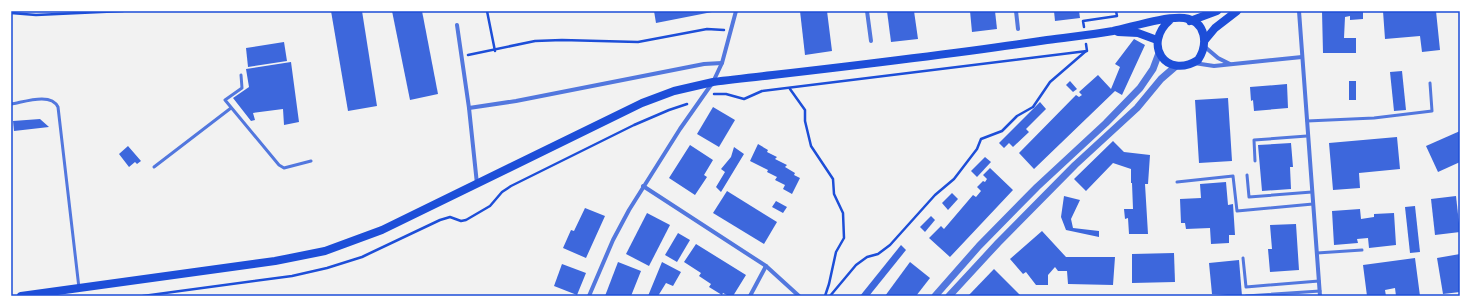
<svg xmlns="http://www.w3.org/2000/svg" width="1471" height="307" font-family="Roboto,sans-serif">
<rect width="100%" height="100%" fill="#f2f2f2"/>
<g fill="#3d67dc">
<path d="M331,11H362L377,106L348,111Z"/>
<path d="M392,11H422L438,94L410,100Z"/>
<path d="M654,11H712V12L656,23Z"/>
<path d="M800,11H827L832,51L805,55Z"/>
<path d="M887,11H914L918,39L891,42Z"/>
<path d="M970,11H995L997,29L972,32Z"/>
<path d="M1054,11H1079L1080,18L1055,21Z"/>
<path d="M1322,11H1363V19L1350,20V16L1345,17L1344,38H1356V53H1323Z"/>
<path d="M1383,11H1436L1440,50L1422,52L1420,36L1385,39Z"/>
<path d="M1134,39L1145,45L1122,95L1115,91L1034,169L1019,153L1076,95L1079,97L1082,95L1079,92L1098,75L1111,89L1120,67L1115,64Z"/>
<path d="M284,42L287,61L248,67L246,48Z"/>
<path d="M291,62L299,122L284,125L283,109L253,113L255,120L251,121L233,98L249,87L246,69Z"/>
<path d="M1402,71L1406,110L1394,111L1390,72Z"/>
<path d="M1070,81L1077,89L1073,92L1066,85Z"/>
<rect x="1349" y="81" width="7" height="19"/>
<path d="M1287,84L1288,108L1254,111L1253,100L1251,101L1250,87Z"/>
<path d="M1228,98L1232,161L1199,163L1195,100Z"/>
<path d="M1040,102L1046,109L1026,129L1029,132L1013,147L1009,143L1004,148L999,143Z"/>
<path d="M713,107L735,120L719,147L697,134Z"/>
<path d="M40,119L49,127L14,131L13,121Z"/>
<path d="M1460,131V162L1438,172L1426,146Z"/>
<path d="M1397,137L1400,169L1359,173L1360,188L1333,190L1329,143Z"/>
<path d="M1113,141L1124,152L1150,155L1148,184H1145L1148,234H1129L1128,218L1125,219L1124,209H1133L1132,183H1131V169L1113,163L1086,191L1074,179Z"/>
<path d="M1291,143L1293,167H1290L1291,189L1262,191L1258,145Z"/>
<path d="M758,144L768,150L767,152L777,157L775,159L787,165L785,167L795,173L794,175L800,178L792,194L783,189L785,185L775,180L777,177L767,172L768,170L750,161Z"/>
<path d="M690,145L713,160L704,175L707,177L695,195L669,178Z"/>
<path d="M128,146L141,161L137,164L135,162L129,167L119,154Z"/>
<path d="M734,147L744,154L721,192L716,187L725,172L721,169L731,157Z"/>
<path d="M985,157L991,162L977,177L971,171Z"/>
<path d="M990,168L1013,190L950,257L929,238L941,226L944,229L973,195L976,197L981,191L977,187L983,181L985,182L987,179L983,175Z"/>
<path d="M1226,182L1228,205L1233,204L1235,235H1229V243L1211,244L1210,228L1186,229L1185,223H1181L1180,199L1201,198L1200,184Z"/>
<path d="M727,191L777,222L764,244L713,213Z"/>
<path d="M952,193L958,199L948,210L942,203Z"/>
<path d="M1064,196L1080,200L1071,219L1073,228L1099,231V237L1066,230L1061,217Z"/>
<path d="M1456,196L1460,232L1435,235L1431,199Z"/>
<path d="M776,201L787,207L783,213L772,207Z"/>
<path d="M1415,206L1420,252L1410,253L1405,207Z"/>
<path d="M585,208L605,216L586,258L563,248L571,230L574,231Z"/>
<path d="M1360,209L1361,219L1374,217V214L1394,213L1396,245L1369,248L1368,238L1357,239L1358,243L1334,245L1332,211Z"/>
<path d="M647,213L670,225L649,266L626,254Z"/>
<path d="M931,216L935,220L925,232L920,227Z"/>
<path d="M1296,224L1299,270L1270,272L1268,249H1272L1270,225Z"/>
<path d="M1042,231L1066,257H1115L1113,285L1068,284L1067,271H1058L1055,267L1048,275V285H1036L1026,272L1023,274L1010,259Z"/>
<path d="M678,233L690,240L677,262L665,255Z"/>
<path d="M696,244L746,275L733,296H729L723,293L722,295L709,287L711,284L699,276L701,273L684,262Z"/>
<path d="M901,245L906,250L869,296H860Z"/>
<path d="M1174,253L1175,282L1132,283V254Z"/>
<path d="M1460,254V292L1443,294L1437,258Z"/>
<path d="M1415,258L1420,296H1396L1395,288L1385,290L1386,296H1367L1363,265Z"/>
<path d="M1239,260L1242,296L1212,294L1209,263Z"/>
<path d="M618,262L641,271L631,296H605Z"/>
<path d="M662,262L681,272L673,286L666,283L658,296H648Z"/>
<path d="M910,262L930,278L916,296H885Z"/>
<path d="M562,264L586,273L577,295L554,286Z"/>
<path d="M994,269L1021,296H968Z"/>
</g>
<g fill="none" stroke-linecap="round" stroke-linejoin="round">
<g stroke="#1d4ed8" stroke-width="2.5">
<path d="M487,11L495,51"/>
<path d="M11,13L36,15L123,11"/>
<path d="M1084,27L1083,21L1117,16L1116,11"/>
<path d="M468,55L535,41L562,40L638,42L707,29L724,30"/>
<path d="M790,89L805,110V121L811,146L833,179L834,194L843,213L844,238L836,252L829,284L825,296"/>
<path d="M714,94H726L744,99L762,91L1087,51L1086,44"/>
<path d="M143,296L292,276L327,268L362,257L440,220L450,217L461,221L466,220L490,206L502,192L511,186L634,125L669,110L687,104"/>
<path d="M830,296L856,265L867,257L878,254L890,245L935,195L954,179L977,149L981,139L1002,131L1017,116L1033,107L1050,82L1086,51"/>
</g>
<g stroke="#5277de" stroke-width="3">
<path d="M241,75L242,88L225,100L279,165L284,168L311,161"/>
<path d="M11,104C24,102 51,92 58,107L79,288"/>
<path d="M1307,121L1374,118L1432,111L1430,83"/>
<path d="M1255,161L1254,140L1307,136"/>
<path d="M154,167L231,108"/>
<path d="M1247,175L1249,197L1312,192"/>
<path d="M1177,182L1233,176L1237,211L1313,204"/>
<path d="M1317,253L1362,250"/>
<path d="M1243,258L1246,287L1319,281"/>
<path d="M1246,296L1320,291"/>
</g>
<g stroke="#5277de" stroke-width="4">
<path d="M867,11L871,41"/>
<path d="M1016,11L1018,29"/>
<path d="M1299,11L1320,296"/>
<path d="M457,25L469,108L516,101L704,64L722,63"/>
<path d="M1205,47L1218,58L1230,64"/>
<path d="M1194,63L1214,66L1302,57"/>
<path d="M469,108L477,184"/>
<path d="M643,186L766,266L799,296"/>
<path d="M589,296L613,240L629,210L680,129L713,82L722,63L736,11"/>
<path d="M750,296L766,266"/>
</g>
<g stroke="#5277de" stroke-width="7">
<path d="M935,296L979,246L1037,187L1106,123L1140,88L1153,69L1159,53"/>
<path d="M949,296L998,243L1075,165L1137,108L1161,79L1176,66"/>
</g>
<g stroke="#1d4ed8" stroke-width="8">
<path d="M1190,21L1217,11"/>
<path d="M1118,32L1138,33L1157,40"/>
<path d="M1205,40L1215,28L1237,11"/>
<path d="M21,296L275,261L325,251L382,230L642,103L674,91L713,82C824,69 936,57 1047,40C1068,37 1091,35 1113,31C1132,27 1165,16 1184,18C1207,21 1208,45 1198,60C1166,80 1142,44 1170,20"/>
</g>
</g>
<rect width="1471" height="307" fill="none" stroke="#ffffff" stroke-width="24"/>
<rect x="12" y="12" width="1447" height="283" fill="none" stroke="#1d4ed8" stroke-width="1.5"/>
</svg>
